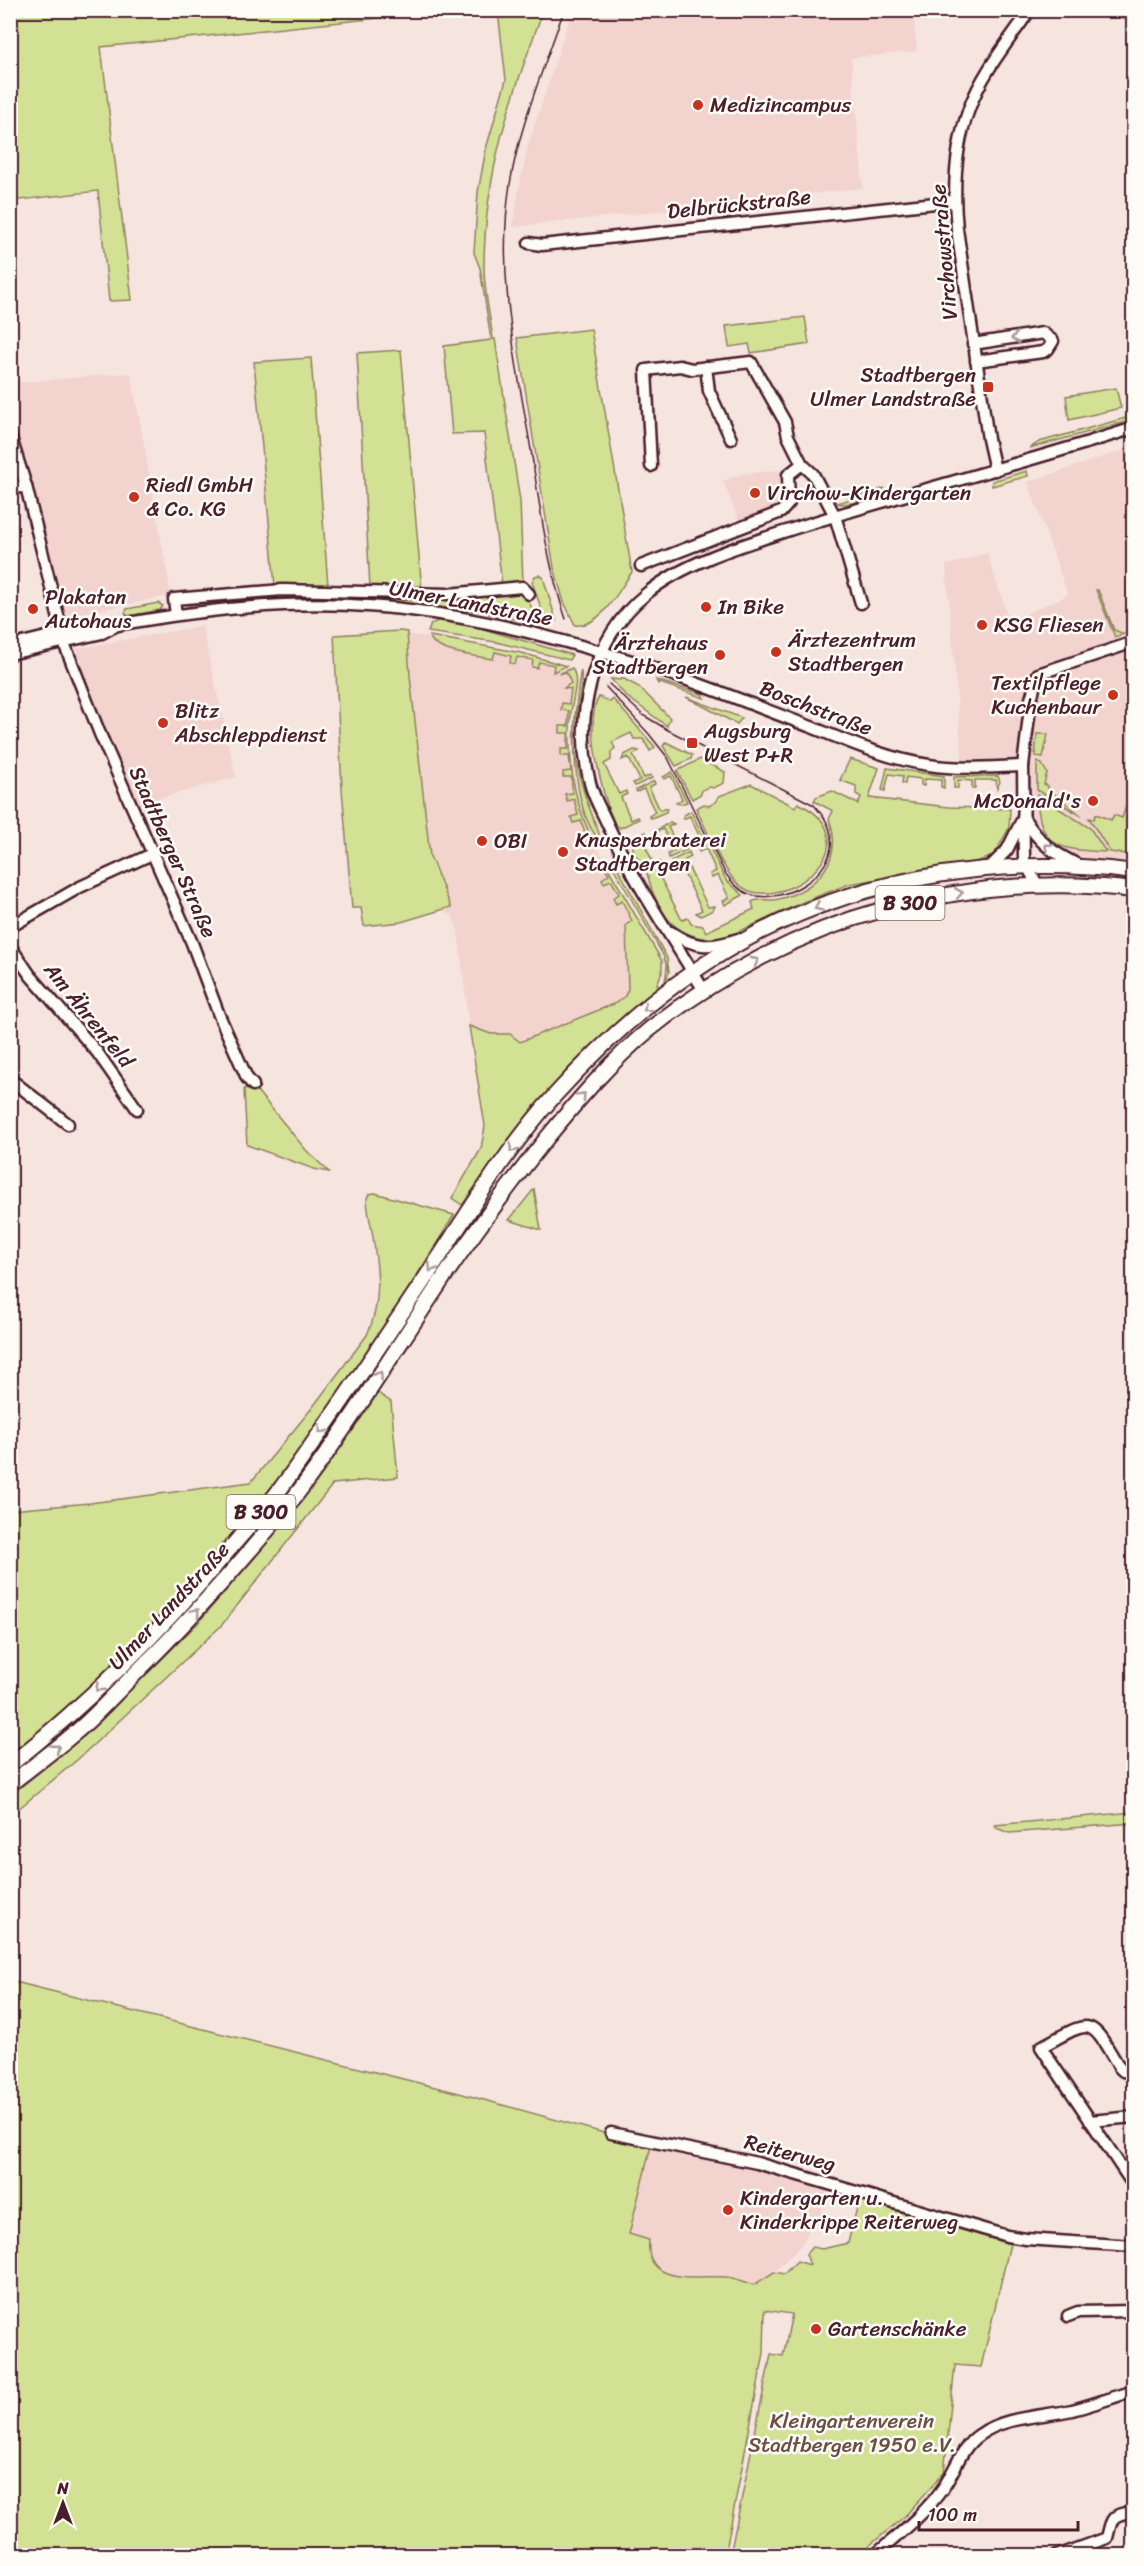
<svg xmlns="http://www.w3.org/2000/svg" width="1144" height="2566" font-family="Sriracha,sans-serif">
<rect width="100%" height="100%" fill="#f6e4df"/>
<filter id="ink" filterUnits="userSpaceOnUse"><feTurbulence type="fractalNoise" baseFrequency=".0167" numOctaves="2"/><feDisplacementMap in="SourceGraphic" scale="12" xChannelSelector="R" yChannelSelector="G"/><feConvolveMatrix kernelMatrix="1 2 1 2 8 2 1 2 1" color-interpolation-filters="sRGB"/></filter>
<g filter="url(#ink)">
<g fill="#f2d3ce">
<path d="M572,11H913L917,51L851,58L863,188L513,227L518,193L528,146Z"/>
<path d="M131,373L171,595L63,618L32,489L11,416V383Z"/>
<path d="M1133,447V872L1064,858L1023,816V766L963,767L946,566L987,553L1009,621L1068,595L1028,482Z"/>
<path d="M784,470L781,479L783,499L778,509L740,523L723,481L741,474Z"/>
<path d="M202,626L236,777L135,805L71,654L74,649Z"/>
<path d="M407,634L522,653L566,666L575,672L569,727L576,795L593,840L638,919L626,953L628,989L625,996L616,1003L520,1042L510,1034H491L469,1026L458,931L452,915L445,912L451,906L430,856L410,676Z"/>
<path d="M651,2146L741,2163L830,2186L816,2227L810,2226L803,2243L774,2272L754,2285L728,2277L684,2278L668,2273L654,2262L648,2246L628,2234Z"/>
</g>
<g fill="#d3e194" stroke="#8e8060" stroke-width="1.5">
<path d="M10,11L11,10L447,11L101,47L132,300L109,301L98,191L11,201Z"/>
<path d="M498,11H543C511,97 484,173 484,267C484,291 490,316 493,339H495L520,501L523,583L502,585L484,433L452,434L444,346L491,340L480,268L474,253L478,192L486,149L506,80Z"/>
<path d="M805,317L809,344L751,353L749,344L729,347L726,326Z"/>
<path d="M591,329L632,572C619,590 601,628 575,625L564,602L554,568L517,338Z"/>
<path d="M401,350L422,591L370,587L357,353Z"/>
<path d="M311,358L328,586H275L254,362Z"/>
<path d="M1116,388L1121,408L1069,420L1066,396Z"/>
<path d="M1133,416V420L1030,448L1039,442Z"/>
<path d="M1027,471L1028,476L992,486V481Z"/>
<path d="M885,488C876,496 851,507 838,503Z"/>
<path d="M539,575L543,577L556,620L543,614L532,582L535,576Z"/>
<path d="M1096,590H1098L1114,630L1124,634L1115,637Z"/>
<path d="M522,592C533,602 531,616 543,625L489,614L487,611H471L383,600L320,598L255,599L187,605L203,601L282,594Z"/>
<path d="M158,603L163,606L160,610L128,616L125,613L127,609Z"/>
<path d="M440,620L463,623L572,655L569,660L496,642L428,632L431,624Z"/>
<path d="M400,631L407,632L410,676L430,856L451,907L401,922L364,926L361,908H352L342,789L334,635Z"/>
<path d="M430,636L522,653L566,666L553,672L554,665L539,662L537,668L532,667L533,660L517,657L515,664L510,663L511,656L495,652L493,659C477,656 433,653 430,636Z"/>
<path d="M572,668C580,680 572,699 571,713C567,757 573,801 593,840L585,843L579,838L586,835L581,821L573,823L571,817L578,815L574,799L567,801L565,794L573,793L571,777H563V772L571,771L569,756H561V749H568V733H560V726H568L569,711L561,710L562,703L569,704L571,689L564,688L571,683L566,672L559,674Z"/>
<path d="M581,671C583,689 576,709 575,727C573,765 585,799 599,833L598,839C571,805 572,730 578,689C579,683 579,676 581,671Z"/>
<path d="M622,678L639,687L670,718L667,726L626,696L611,679L621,680Z"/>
<path d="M656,680L702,694L704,698L660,683L658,684Z"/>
<path d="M599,697L610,702L613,699L655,747L650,751L643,739H634L631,733L612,742L615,748L611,752V760L604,764L619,794L626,791L627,794L621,797L631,820L638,817L639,819L620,828L614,823C603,796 583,722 599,697Z"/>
<path d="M686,697L742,718L737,724Z"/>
<path d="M1037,734H1048L1043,757L1035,756Z"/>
<path d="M666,742L692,755L691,759L676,766L663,746Z"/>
<path d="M634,750L639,751L633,755L644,778L651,775L652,778L635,786L633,783L640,780L628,757L622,760L624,755Z"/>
<path d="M700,759L725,772L724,783L713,788L710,787L702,790L701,794L692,799L677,771Z"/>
<path d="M850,759L879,768L869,798L949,807L1010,809L1009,828L999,846L1000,849L988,858L970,864L849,884L803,902L727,937C695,945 665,927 654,895C650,887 649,877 645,869C642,860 631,855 633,844C634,838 641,835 646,832L648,836L642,839L654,864L660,862L662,865L656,869L682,920L688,918L691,924L703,926L706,932L754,909L752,902C759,897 770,902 779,899C818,889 844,859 829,819L833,811L814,801L816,797L832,791L858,804L861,797L856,794V786L840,780Z"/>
<path d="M1037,762L1042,764L1047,773L1044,784L1048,786V789L1082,816L1037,790Z"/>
<path d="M887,768L944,776V788L941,787V780L925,779L924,786L921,785V779L906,777L905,784L902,783L903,776L889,774L885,791L882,790Z"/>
<path d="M672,772L687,802L680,804L676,803L682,799L671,776L664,779L663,777Z"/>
<path d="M998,776L1000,782L997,788L996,780H975V788H972V781L958,780V788H954V777Z"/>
<path d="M654,781L655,784L649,787L660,810L667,808L666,812L651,818L649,816L655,812L644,789L637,792L636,790Z"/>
<path d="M751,784L795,807L798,803C881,843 774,924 735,881C719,863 707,830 696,808L704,804L709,806L716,802L719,796Z"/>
<path d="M1037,795L1090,828L1106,852C1059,849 1039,849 1037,795Z"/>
<path d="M1129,797L1133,798V855L1110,852L1089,818L1094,819L1096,814L1111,820L1114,815L1122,818Z"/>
<path d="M691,811L705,840L696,845L694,842L700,838L690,816L683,819L684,815Z"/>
<path d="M670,822L674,824L668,827L679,849L685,846L687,850L669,858L668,854L674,851L663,829L657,832V830Z"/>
<path d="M708,844L726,880L743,895L725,905L723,901L729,898L718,875L712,878L710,874L716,871L706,849L699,852L698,848Z"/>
<path d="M689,852L691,857L685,860L708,907L715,906L713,910L701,916L696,913L702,910L679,863L673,865L671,861Z"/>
<path d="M608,858L616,865L667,958L669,972L665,982L667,967L663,955Z"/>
<path d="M598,861H604L662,961V972L657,984L660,988C579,1050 522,1123 462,1205L452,1198L481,1149L485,1126L469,1026L491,1034H510L520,1042L616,1003L625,996L628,989L626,925L632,921L622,901L616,904L613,898L619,894L611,880L604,883L602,879L609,874L603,865L596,868Z"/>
<path d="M247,1085L253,1086L306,1150L329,1172L314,1169L247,1145L244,1090Z"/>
<path d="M534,1189L541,1230L509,1220Z"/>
<path d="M375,1193L454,1215C378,1341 298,1465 201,1576C143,1642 77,1702 11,1759V1510L90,1503L251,1482L312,1408L367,1335C383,1301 378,1267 372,1231C370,1220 367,1209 367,1198L369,1194Z"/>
<path d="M378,1393L391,1402L398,1477L333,1484L221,1626L77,1760L11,1815V1795L83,1737L198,1623L302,1500Z"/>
<path d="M1133,1812V1823L1009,1833L996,1828L995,1825Z"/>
<path d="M11,1981L459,2093L651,2146L629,2234L649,2240C644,2287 699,2275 726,2277C736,2278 745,2282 754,2285L774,2272L784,2274L797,2261L810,2265L806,2254L812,2247L822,2249L848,2243L859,2200L1010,2244L981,2367L955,2365L944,2473L905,2516L858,2555H730L771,2354L783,2356L792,2314L765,2310L764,2353L725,2555H11Z"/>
</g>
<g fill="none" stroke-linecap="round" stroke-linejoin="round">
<defs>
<g id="minor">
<path d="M529,243L542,245L954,201"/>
<path d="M973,344L1043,333L1053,341L1048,349L1043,352L976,361"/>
<path d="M706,367L709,391L731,439"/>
<path d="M10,435L26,486L66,648L100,734L192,943L219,1015L247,1078L253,1085"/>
<path d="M651,466L646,370L680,366L692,369L751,362L785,422L788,436L802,464L813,474L835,516L861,603"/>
<path d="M995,470L988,439L957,229C953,189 955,147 969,109C982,73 1008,42 1030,10"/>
<path d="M10,489L26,486"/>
<path d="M641,566L781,512L789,503L788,475L802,464"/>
<path d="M176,615L174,599L282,590L448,594L522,587L529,594"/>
<path d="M10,646L99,624L117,625C199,610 284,600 368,606C460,612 551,636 638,663C698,682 755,706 814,728C851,743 889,759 929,765C960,770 992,767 1023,766"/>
<path d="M10,654L102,633L117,625"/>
<path d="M1023,817C1040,844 1052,852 1080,866"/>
<path d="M988,869L1007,850L1021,822"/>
<path d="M1037,884L1024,861L1023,766L1031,699L1038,674L1134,642"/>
<path d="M10,927L80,887L152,854"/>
<path d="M671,932C695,949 712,948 738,939"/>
<path d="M10,946L30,975L97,1052L137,1109"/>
<path d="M703,989C670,934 633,881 607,823C601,810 593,796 590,783C573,717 592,638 646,594C688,559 754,542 805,525C914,491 1025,463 1134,428"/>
<path d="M10,1079L68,1124"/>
<path d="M1134,2073L1123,2071L1119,2067C1089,2016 1093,2019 1041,2047L1134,2186"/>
<path d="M1090,2121L1134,2117"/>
<path d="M611,2133L757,2163L1007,2236L1026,2239L1134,2246"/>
<path d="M1068,2316L1078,2312L1134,2311"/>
<path d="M1085,2547L1097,2556"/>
<path d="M874,2556C898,2535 924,2515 943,2488C955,2471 961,2447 979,2435C1005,2416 1041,2417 1072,2410C1092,2405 1113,2397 1134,2391"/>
<path d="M1057,2556L1107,2538C1112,2518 1111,2514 1134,2512"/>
</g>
<g id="major">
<path d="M10,1765C90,1701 162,1630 227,1552C245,1531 264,1510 281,1488C335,1414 385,1338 436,1262C473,1205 510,1145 555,1095C612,1032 681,973 756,934C870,875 1007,855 1134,872"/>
<path d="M10,1784C32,1767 55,1750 76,1732C95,1716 112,1697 130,1679C188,1622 242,1562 293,1499C344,1433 388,1361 434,1292C469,1239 507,1188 546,1139C578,1100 611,1061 650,1029C719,974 801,932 885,909C967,887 1049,879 1134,890"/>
</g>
</defs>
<use href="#minor" stroke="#4a1f2b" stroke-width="15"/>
<use href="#major" stroke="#4a1f2b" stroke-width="18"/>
<use href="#minor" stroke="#fdfcf7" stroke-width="10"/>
<use href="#major" stroke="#fdfcf7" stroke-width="14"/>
<g stroke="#4a1f2b" stroke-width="1.5">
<path d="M564,10C544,68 520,124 510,184C496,274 516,362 531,450C540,507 547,564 566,619"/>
<path d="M606,687L649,734L668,758L725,873C732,882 738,890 749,894C783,906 836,875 831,837C830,823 822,815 814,805L668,730L643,715L609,684"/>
</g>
</g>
<defs><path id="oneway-chevron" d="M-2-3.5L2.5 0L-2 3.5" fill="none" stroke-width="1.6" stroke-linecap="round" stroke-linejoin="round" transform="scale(1.5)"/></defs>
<g stroke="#ac999b">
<use href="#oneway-chevron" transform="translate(1015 338) rotate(171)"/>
<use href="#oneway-chevron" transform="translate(1048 847) rotate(-142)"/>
<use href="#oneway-chevron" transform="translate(959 893) rotate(-10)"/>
<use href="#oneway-chevron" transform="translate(818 907) rotate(157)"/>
<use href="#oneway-chevron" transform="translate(755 961) rotate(-28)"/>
<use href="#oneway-chevron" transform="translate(647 1008) rotate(140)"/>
<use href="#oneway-chevron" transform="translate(582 1096) rotate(-47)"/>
<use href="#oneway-chevron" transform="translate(513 1149) rotate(128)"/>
<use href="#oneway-chevron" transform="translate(432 1268) rotate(123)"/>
<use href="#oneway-chevron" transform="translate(379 1375) rotate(-57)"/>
<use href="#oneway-chevron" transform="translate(322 1430) rotate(126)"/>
<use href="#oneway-chevron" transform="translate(196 1612) rotate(-49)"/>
<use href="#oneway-chevron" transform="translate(99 1688) rotate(136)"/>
<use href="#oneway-chevron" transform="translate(56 1748) rotate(-39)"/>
</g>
</g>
<g fill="#c8321e" stroke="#fdfcf7" stroke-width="2">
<circle cx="698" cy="105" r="6"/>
<rect x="982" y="381" width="12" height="12" rx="3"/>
<circle cx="755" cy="493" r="6"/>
<circle cx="134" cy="497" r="6"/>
<circle cx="706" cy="607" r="6"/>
<circle cx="33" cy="609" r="6"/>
<circle cx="982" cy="625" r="6"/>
<circle cx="776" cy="652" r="6"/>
<circle cx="720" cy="655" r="6"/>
<circle cx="1113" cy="695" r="6"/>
<circle cx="163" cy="723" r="6"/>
<rect x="686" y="737" width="12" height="12" rx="3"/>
<circle cx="1093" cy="801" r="6"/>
<circle cx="482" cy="841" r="6"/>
<circle cx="563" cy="852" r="6"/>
<circle cx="728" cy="2210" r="6"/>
<circle cx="816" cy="2329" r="6"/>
</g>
<g text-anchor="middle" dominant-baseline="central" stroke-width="5" stroke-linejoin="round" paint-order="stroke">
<g fill="#fdfcf7" stroke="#806168" stroke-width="1.5">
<rect x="875.5" y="886" width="69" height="34" rx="4.5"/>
<rect x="226.5" y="1495" width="69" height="34" rx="4.5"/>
</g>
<g font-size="20" font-weight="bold" fill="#4a1f2b">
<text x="910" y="903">B 300</text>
<text x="261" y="1512">B 300</text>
</g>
<g font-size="21" fill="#4a1f2b" stroke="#fdfcf7" text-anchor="start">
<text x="710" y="105">Medizincampus</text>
<text x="976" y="375" text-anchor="end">Stadtbergen<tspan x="976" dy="24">Ulmer Landstraße</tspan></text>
<text x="146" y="485">Riedl GmbH<tspan x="146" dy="24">&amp; Co. KG</tspan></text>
<text x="767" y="493">Virchow-Kindergarten</text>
<text x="45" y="597">Plakatan<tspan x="45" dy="24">Autohaus</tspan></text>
<text x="718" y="607">In Bike</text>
<text x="994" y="625">KSG Fliesen</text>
<text x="788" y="640">Ärztezentrum<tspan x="788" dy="24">Stadtbergen</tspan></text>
<text x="708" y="643" text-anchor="end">Ärztehaus<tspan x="708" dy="24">Stadtbergen</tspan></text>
<text x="1101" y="683" text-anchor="end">Textilpflege<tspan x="1101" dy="24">Kuchenbaur</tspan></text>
<text x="175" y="711">Blitz<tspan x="175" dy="24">Abschleppdienst</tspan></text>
<text x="704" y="731">Augsburg<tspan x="704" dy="24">West P+R</tspan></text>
<text x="1081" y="801" text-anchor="end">McDonald's</text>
<text x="575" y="840">Knusperbraterei<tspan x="575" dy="24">Stadtbergen</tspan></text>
<text x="494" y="841">OBI</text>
<text x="740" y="2198">Kindergarten u.<tspan x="740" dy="24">Kinderkrippe Reiterweg</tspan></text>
<text x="828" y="2329">Gartenschänke</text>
</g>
<g font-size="21" fill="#4a1f2b" stroke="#fdfcf7">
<text transform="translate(739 204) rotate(-6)">Delbrückstraße</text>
<text transform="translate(944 252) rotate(-95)">Virchowstraße</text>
<text transform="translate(471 603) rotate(11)">Ulmer Landstraße</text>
<text transform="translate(816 708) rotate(21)">Boschstraße</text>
<text transform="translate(173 852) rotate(66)">Stadtberger Straße</text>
<text transform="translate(89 1015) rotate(51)">Am Ährenfeld</text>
<text transform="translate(169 1606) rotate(-47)">Ulmer Landstraße</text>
<text transform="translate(790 2153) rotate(15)">Reiterweg</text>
</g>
<g font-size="21" fill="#6c5045" stroke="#fdfcf7">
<text x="852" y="2421">Kleingartenverein<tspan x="852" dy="24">Stadtbergen 1950 e.V.</tspan></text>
</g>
</g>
<rect width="1144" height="2566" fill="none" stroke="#fdfcf7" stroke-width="36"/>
<rect x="18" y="18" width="1108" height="2530" fill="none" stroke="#4a1f2b" stroke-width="2" filter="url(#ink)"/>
<g transform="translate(63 2503)" stroke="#fdfcf7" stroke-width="4.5" paint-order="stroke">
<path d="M0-4.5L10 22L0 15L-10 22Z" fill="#4a1f2b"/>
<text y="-9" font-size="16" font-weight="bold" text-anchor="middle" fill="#4a1f2b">N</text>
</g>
<path d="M919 2521v9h159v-9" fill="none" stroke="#4a1f2b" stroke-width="3"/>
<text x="928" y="2521" font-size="18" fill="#4a1f2b" stroke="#fdfcf7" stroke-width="4.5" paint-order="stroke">100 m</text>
</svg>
